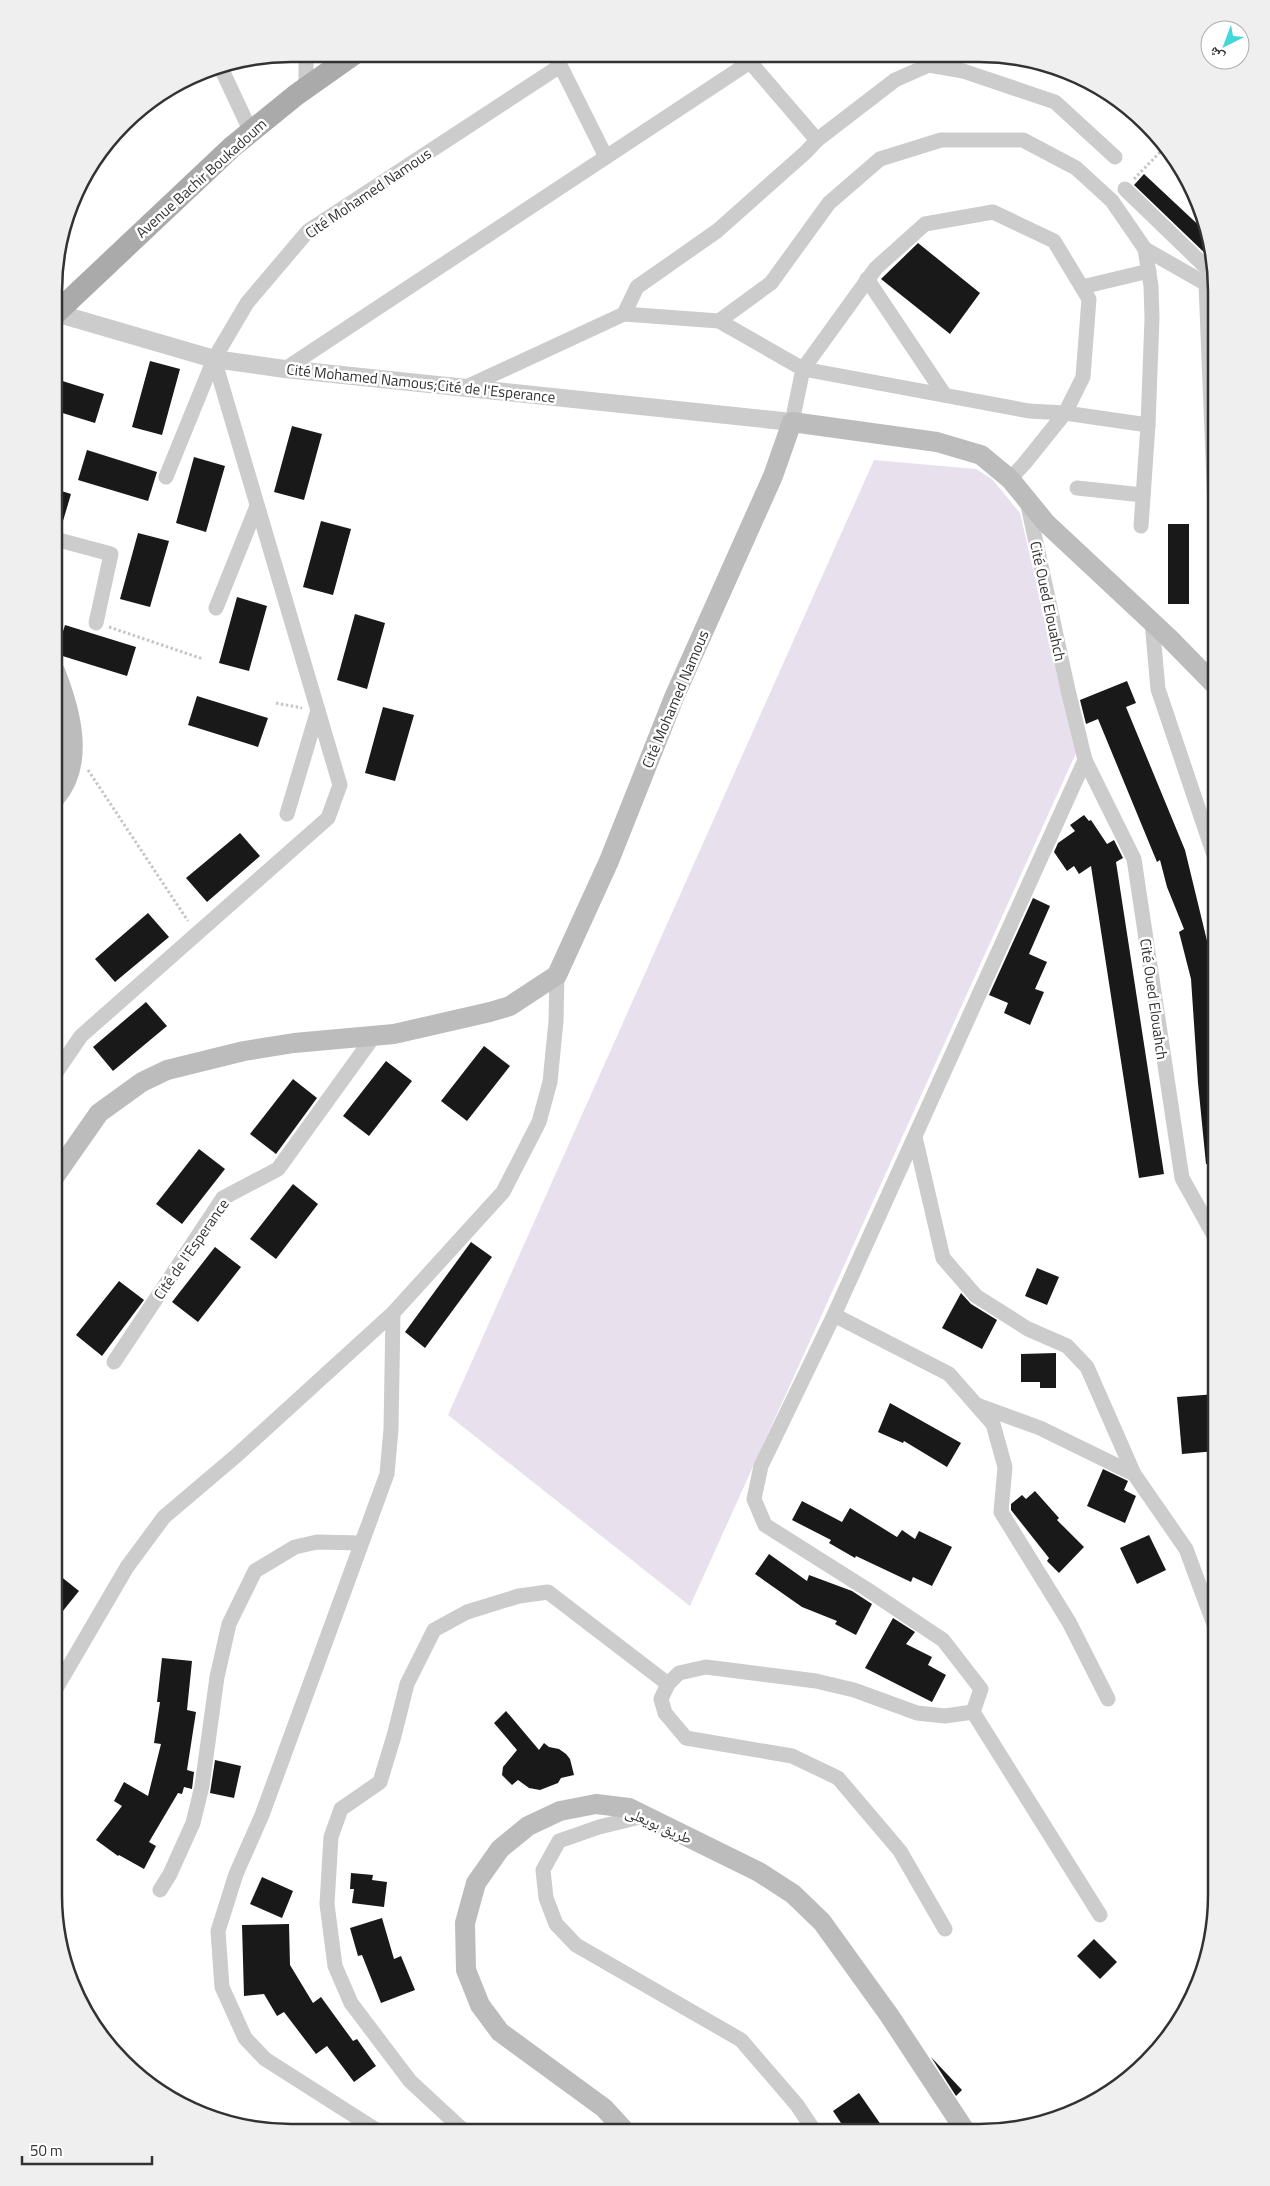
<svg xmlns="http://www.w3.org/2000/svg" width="1270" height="2186" font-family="'Titillium Web','Noto Naskh Arabic',sans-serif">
<rect width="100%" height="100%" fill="#fff"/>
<path fill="#e8e1ed" d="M874,460L976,469L992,479L1020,513L1076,753L690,1606L448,1415Z"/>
<g fill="#191919">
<path d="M1144,174L1207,233L1211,259L1134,185Z"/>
<path d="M918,243L980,293L950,334L881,279Z"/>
<path d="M150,361L180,369L162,435L132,427Z"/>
<path d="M56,379L104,394L95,423L56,411Z"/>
<path d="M292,426L322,434L304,500L274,492Z"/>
<path d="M87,450L157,472L148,501L78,480Z"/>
<path d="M194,457L225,466L206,532L176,523Z"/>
<path d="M55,489L71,494L60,531L55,530Z"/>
<path d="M321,521L351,529L333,595L303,587Z"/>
<rect x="1168" y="524" width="21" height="80"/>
<path d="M138,533L169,541L150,607L120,599Z"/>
<path d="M237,597L267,606L249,671L219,663Z"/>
<path d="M355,614L385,623L367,689L337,680Z"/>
<path d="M65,625L136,647L127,676L56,654Z"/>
<path d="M1127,681L1136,703L1126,707L1185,850L1216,978V1164H1206L1198,1083L1191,979L1179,932L1184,929L1167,887L1160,860L1157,862L1098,719L1086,724L1080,700Z"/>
<path d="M197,696L268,718L258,747L188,725Z"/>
<path d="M383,707L414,715L395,781L365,773Z"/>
<path d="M1084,815L1089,821L1091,820L1107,844L1114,840L1123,858L1116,862L1164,1174L1139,1178L1091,866L1079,874L1074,866L1067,871L1054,852L1058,843L1075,831L1070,825Z"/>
<path d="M240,833L260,856L207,902L186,878Z"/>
<path d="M1033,898L1050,906L1029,954L1047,962L1035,989L1044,992L1030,1025L1004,1013L1008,1003L989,995Z"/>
<path d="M148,913L169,937L115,982L95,959Z"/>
<path d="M146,1002L167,1026L113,1071L93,1047Z"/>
<path d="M484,1046L510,1066L467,1121L441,1101Z"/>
<path d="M386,1061L412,1081L369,1136L343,1116Z"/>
<path d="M293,1079L317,1098L276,1154L250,1134Z"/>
<path d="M199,1149L225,1169L182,1224L156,1204Z"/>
<path d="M293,1184L318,1204L276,1259L250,1239Z"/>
<path d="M471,1242L492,1257L425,1348L405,1332Z"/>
<path d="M215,1247L241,1267L198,1322L172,1302Z"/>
<path d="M1037,1268L1059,1277L1047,1305L1025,1296Z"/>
<path d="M119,1281L144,1300L102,1356L76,1335Z"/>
<path d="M961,1293L971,1304L997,1320L982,1349L942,1328Z"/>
<path d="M1056,1353V1388H1040V1382H1021V1354Z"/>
<path d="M1216,1394V1451L1182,1454L1177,1397Z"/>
<path d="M890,1403L961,1443L947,1467L904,1441L903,1443L878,1432Z"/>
<path d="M1103,1469L1128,1481L1124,1490L1136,1496L1125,1523L1087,1506Z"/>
<path d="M1035,1491L1059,1518L1057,1520L1084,1547L1059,1573L1047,1561L1049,1558L1011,1510V1504L1022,1495L1026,1499Z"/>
<path d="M802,1501L842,1522L850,1508L897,1537L902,1530L915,1539L919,1531L952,1547L932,1586L913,1577L911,1582L856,1556L855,1558L829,1543L831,1540L792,1520Z"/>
<path d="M1149,1535L1166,1570L1137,1584L1120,1548Z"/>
<path d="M769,1554L807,1581L809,1575L852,1591L872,1604L856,1635L835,1624L837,1621L802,1607L755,1574Z"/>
<path d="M54,1571L79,1591L54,1622Z"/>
<path d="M893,1618L915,1632L906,1644L932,1657L928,1665L946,1675L932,1702L865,1668Z"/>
<path d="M162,1658L192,1661L187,1710L196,1712L187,1770L194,1772L192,1789L184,1787L182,1794L178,1793L149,1842L156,1846L144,1869L119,1855L118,1856L96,1840L122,1806L114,1801L124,1782L148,1796L161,1744L154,1743L160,1702H157Z"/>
<path d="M506,1711L539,1750L544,1743L549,1747L559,1749L566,1754L570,1759L574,1775L561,1778L558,1783L540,1790L529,1788L518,1780L512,1785L502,1775L503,1767L517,1750L494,1723Z"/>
<path d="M215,1760L241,1766L234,1798L210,1793Z"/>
<path d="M351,1873L373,1875L372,1880L387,1882L384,1907L352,1903L354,1889H350Z"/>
<path d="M262,1877L293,1891L282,1918L250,1904Z"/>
<path d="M382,1918L394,1959L401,1956L415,1990L381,2003L362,1955L358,1956L350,1928Z"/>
<path d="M289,1924L290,1965L313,2003L321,1997L353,2041L357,2039L376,2066L354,2082L327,2046L316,2054L284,2012L277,2016L264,1994L244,1996L242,1925Z"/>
<path d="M1094,1939L1117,1962L1100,1979L1077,1956Z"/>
<path d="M931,2057L962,2090L956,2096Z"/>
<path d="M859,2093L886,2132H847L833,2111Z"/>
</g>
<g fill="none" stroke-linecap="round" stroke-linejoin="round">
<g stroke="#c6c6c6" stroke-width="3" stroke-dasharray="2.5 2.5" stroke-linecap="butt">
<path d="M1134,179L1165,147"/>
<path d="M109,627L203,659"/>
<path d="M276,703L302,708"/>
<path d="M88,770L188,921"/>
</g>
<g stroke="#ccc" stroke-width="15">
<path d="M306,54V87"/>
<path d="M555,55L606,157"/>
<path d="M221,68L251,132"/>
<path d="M817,140L895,80L929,65L963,71L1055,102L1115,157"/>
<path d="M1125,189L1214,275"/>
<path d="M1145,249L1215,289"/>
<path d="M867,279L944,394"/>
<path d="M1206,284L1216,532"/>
<path d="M1082,287L1149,271"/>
<path d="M719,321L771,283L829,203L880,159L941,140H1023L1076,168L1112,201L1145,249L1151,286L1152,318L1148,425L1065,413L1029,411L803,369L876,268L925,224L993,212L1054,241L1089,299L1083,377L1065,413L1024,464L1010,479"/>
<path d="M285,369L750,62L817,140L806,152L717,231L637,287L624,314"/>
<path d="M464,388L624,314L719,321L803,369L792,422"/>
<path d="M166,477L214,359L247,303L308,231L560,66"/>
<path d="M1077,488L1143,495"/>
<path d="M1027,501L1068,690L1085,760L1134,859L1182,1178L1216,1239"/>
<path d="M1141,526L1148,425"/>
<path d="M55,539L111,554L96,623"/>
<path d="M216,608L257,506"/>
<path d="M1152,622L1158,689L1216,861"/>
<path d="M287,814L318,710"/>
<path d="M55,1074L81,1036L328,818L340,785L214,359"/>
<path d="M915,1137L943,1258L976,1296L1028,1329L1067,1346L1087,1367L1134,1474"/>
<path d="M834,1315L1085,760"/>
<path d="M114,1362L223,1198L278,1169L374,1036"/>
<path d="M977,1405L1040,1428L1134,1474L1186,1549L1216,1630"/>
<path d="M54,1692L127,1567L164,1517L237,1455L393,1313"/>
<path d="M973,1712L1100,1915"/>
<path d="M644,1816L599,1827L559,1841L543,1870L546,1898L556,1924L576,1945L741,2040L797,2105L815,2132"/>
<path d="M160,1890L170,1874L193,1823L202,1786L217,1677L229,1624L255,1571L295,1547L317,1542L361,1543"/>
<path d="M945,1929L900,1851L838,1778L792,1756L686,1738L665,1713L661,1699L668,1684L679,1673L706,1667L816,1681L854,1690L917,1713L945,1716L973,1712L981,1689L943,1640L868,1590L765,1525L754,1499L761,1466L834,1315L949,1374L993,1424L1005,1467L1001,1512L1069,1622L1108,1699"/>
<path d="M378,2131L265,2059L245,2038L222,1987L218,1931L236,1874L262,1815L387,1474L391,1429L393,1313L503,1192L539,1122L550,1082L556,1021L557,975"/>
<path d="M464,2131L410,2081L351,2003L335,1966L327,1904L331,1837L341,1809L380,1782L394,1736L407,1684L434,1630L467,1612L519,1596L548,1592L668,1684"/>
</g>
<path stroke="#ccc" stroke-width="18" d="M56,313L214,359L285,369L792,422"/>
<g stroke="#bcbcbc" stroke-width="20">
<path d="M55,766V734"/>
<path d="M55,798C86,763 70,709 55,671"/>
<path d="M55,1176L99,1113L142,1082L167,1070L244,1051L294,1043L394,1034L490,1012L510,1006L557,975L609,861L675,695L773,476L792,422L937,442L981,455L1010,479L1046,523L1169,638L1216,686"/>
<path d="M625,2131L604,2108L500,2032L480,2005L466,1970L465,1923L476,1883L500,1849L528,1826L560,1811L596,1804L629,1808L759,1872L793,1894L822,1922L889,2015L966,2132"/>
</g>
<path stroke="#aaa" stroke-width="22" d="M56,313L232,147L296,95L354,54"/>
</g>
<g text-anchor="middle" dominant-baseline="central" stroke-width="5" stroke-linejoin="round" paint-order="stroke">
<g font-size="15" fill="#323232" stroke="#fff">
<text transform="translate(201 178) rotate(-42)">Avenue Bachir Boukadoum</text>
<text transform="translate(368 193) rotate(-34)">Cité Mohamed Namous</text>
<text transform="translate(421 383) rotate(6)">Cité Mohamed Namous;Cité de l'Esperance</text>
<text transform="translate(1048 601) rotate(78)">Cité Oued Elouahch</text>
<text transform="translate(675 699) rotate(-67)">Cité Mohamed Namous</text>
<text transform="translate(1154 999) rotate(82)">Cité Oued Elouahch</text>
<text transform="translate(191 1249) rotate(-55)">Cité de l'Esperance</text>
<text transform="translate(659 1825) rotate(24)">طريق بويعلى</text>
</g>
</g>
<path d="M0 0H1270V2186H0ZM291 62H979A229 229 0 0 1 1208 291V1895A229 229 0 0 1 979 2124H291A229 229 0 0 1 62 1895V291A229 229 0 0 1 291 62Z" fill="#efefef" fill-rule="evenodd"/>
<path fill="none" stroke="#323232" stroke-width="2.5" d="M291 62H979A229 229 0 0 1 1208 291V1895A229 229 0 0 1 979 2124H291A229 229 0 0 1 62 1895V291A229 229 0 0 1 291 62Z"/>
<g transform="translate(1225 45) rotate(222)"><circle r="24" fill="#ffffff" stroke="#adadad"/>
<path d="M0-4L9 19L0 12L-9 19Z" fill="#43d6da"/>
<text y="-8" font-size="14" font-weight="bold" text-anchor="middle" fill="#323232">ش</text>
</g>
<path d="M22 2156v8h130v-8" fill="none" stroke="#323232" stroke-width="2.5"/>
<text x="30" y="2156" font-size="15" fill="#323232" stroke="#ffffff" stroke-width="4" paint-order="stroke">50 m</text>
</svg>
